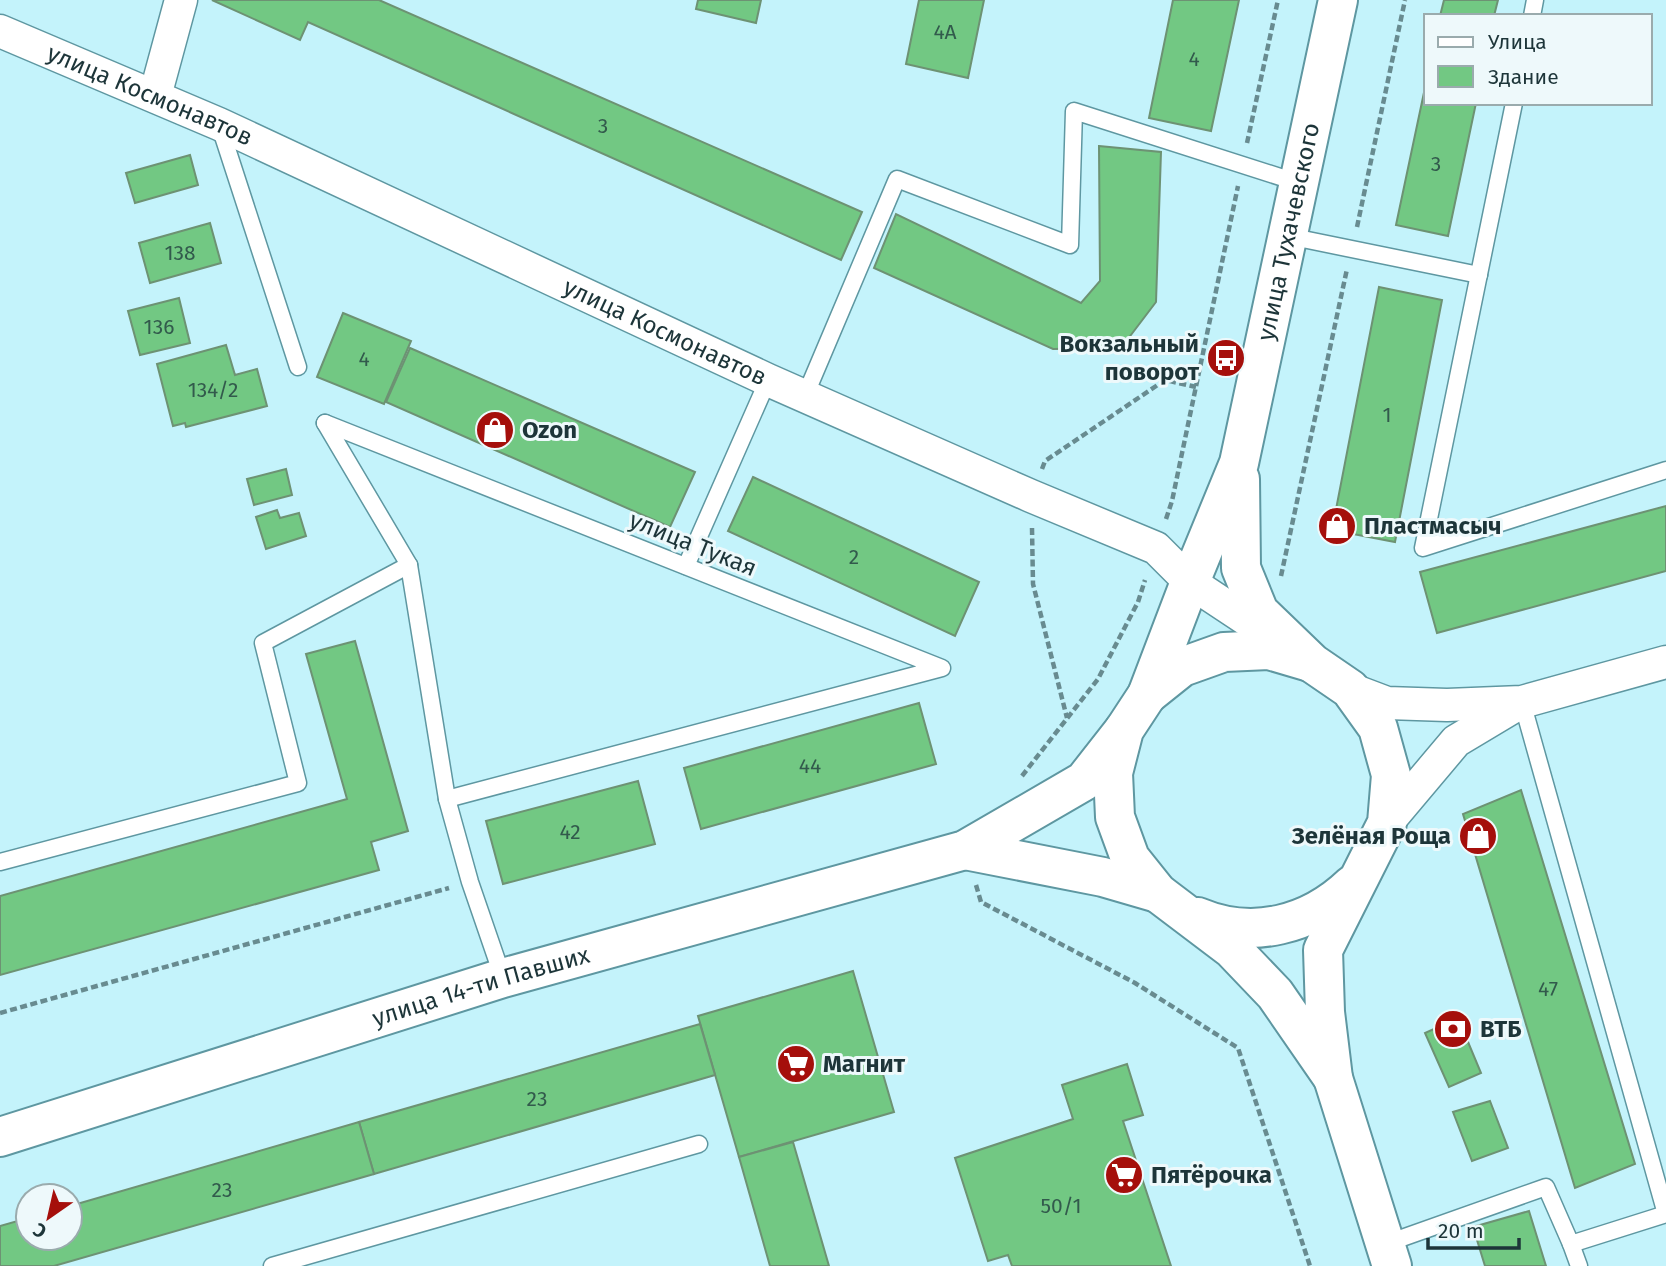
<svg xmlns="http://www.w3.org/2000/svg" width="1666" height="1266" font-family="'Fira Sans',sans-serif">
<rect width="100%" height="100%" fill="#c4f3fb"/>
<g fill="#72c883" stroke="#6d9273" stroke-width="2">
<path d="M212,0H379L862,212L841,260L308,22L300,40Z"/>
<path d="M698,0H761L756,23L696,9Z"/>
<path d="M919,0H984L968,78L906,64Z"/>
<path d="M1173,0H1239L1211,131L1149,118Z"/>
<path d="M1444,0H1498L1494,16H1440Z"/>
<path d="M1426,83V103H1476L1448,236L1396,225Z"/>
<path d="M1099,146L1161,152L1156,302L1121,348L1053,349L874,268L896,214L1081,303L1100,281Z"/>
<path d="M190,155L198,185L135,203L126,173Z"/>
<path d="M210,223L221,263L150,283L139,243Z"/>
<path d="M1379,287L1442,300L1395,542L1332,530Z"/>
<path d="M179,298L190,343L140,355L128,311Z"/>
<path d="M343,313L411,341L384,404L317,377Z"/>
<path d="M226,345L235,375L257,369L267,406L186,427L185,423L173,426L157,364Z"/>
<path d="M410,348L695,472L670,527L386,402Z"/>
<path d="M286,469L292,495L254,505L247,479Z"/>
<path d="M753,477L979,582L955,636L728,531Z"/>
<path d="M1666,506V571L1437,633L1420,572Z"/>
<path d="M277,510L280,518L299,513L306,536L266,549L256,517Z"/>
<path d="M355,641L408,831L371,842L379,870L0,975V896L347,799L306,654Z"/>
<path d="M919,703L936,764L701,829L684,768Z"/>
<path d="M638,781L655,844L503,884L486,821Z"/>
<path d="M1521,790L1635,1164L1575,1188L1463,814Z"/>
<path d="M853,971L894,1112L739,1157L698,1016Z"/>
<path d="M1458,1018L1481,1073L1449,1087L1425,1033Z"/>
<path d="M700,1024L715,1075L374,1174L359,1122Z"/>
<path d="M1127,1064L1143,1115L1123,1121L1171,1266H1012L1008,1255L988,1261L955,1158L1073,1119L1062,1085Z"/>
<path d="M1490,1101L1508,1148L1472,1161L1453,1112Z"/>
<path d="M359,1122L374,1174L54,1266H0V1226L28,1218V1238H70V1206Z"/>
<path d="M793,1142L829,1266H770L739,1157Z"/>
<path d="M1529,1211L1546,1266H1485L1473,1227Z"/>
</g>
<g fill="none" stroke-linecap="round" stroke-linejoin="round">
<defs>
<g id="service">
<path d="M1532,16L1535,0"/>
<path d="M1514,103L1423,548L1666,470"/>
<path d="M220,127L298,367"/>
<path d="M1288,236L1479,275"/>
<path d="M805,396L897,179L1070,245L1074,111L1299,183"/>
<path d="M325,423L942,668L447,799"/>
<path d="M325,423L409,565L447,799L470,882L503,978"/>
<path d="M686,566L768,380"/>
<path d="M1522,702L1666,1214"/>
<path d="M0,862L298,783L263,643L409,565"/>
<path d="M1385,1244L1546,1187L1571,1244L1666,1214"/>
<path d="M1571,1244L1579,1266"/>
<path d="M272,1266L699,1144"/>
</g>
<g id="minor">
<path id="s1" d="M0,31L219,124L768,380L1031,496L1156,548L1190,582L1276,639"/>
<path d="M155,96L181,0"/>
<path d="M1350,689L1387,703L1447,705L1522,702L1666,662"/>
<path d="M1387,823L1456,741L1518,704"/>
</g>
<g id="tertiary">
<path d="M965,850L1103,877L1158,893"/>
<path id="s2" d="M0,1137L503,978L965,850L1084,781L1124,730"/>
</g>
<g id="primary">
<path d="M1240,479L1241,568L1259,612L1312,663L1350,689L1378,728L1391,775L1387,823L1323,950L1325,1012L1333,1078L1392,1266"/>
<path d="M1147,695L1182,667L1224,652L1269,650L1310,662"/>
<path d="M1198,917C1253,940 1310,925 1352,885"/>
<path id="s3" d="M1333,1078L1275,994L1232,949L1158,893L1130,858L1115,817L1113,773L1124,730L1147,695L1190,582L1239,463L1338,0"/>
</g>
</defs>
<use href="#service" stroke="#5e97a1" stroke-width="19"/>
<use href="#minor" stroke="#5e97a1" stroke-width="35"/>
<use href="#tertiary" stroke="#5e97a1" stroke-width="42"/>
<use href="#primary" stroke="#5e97a1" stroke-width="42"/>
<g stroke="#688b90" stroke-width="4.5" stroke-dasharray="7 3.5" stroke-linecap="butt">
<path d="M1247,143L1278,0"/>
<path d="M1357,227L1405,0"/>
<path d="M1042,469L1045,461L1165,380L1196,387"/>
<path d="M1166,519L1172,501L1238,186"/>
<path d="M1032,528L1033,584L1067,718"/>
<path d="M1281,576L1347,269"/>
<path d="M1022,776L1098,679L1138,602L1145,580"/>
<path d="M976,885L981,902L1135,983L1238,1048L1310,1266"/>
<path d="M0,1013L449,888"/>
</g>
<use href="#service" stroke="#fff" stroke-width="16"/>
<use href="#minor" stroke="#fff" stroke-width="32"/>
<use href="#tertiary" stroke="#fff" stroke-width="38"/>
<use href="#primary" stroke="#fff" stroke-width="38"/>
</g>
<defs>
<symbol id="bus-disc" viewBox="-11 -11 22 22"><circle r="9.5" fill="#a50f0b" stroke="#eef9fb"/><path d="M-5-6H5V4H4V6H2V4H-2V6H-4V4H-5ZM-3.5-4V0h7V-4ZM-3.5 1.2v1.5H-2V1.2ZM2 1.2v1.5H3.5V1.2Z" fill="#fff"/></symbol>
<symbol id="shop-disc" viewBox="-11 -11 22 22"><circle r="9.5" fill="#a50f0b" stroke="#eef9fb"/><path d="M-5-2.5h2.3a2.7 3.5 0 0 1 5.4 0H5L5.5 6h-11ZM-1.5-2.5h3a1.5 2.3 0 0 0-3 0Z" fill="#fff"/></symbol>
<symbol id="bank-disc" viewBox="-11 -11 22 22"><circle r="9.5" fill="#a50f0b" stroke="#eef9fb"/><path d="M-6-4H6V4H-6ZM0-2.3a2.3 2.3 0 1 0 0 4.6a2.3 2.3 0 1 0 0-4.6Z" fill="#fff"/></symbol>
<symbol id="supermarket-disc" viewBox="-11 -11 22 22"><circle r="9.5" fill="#a50f0b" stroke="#eef9fb"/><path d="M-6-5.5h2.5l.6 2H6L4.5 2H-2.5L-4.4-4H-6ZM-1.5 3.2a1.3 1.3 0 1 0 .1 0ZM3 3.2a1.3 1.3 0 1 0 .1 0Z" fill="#fff"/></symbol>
</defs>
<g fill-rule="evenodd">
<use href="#bus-disc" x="1204" y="336" width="44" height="44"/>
<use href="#shop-disc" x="473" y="408" width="44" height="44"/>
<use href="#shop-disc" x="1315" y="504" width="44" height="44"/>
<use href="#shop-disc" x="1456" y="814" width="44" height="44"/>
<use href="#bank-disc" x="1431" y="1007" width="44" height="44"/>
<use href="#supermarket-disc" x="774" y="1042" width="44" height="44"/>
<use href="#supermarket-disc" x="1102" y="1153" width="44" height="44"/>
</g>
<g text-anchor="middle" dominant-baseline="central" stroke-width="6" stroke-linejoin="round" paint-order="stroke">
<g font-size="21" fill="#325a4c">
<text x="945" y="32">4А</text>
<text x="1194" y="59">4</text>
<text x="603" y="126">3</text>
<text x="1436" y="164">3</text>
<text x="180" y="253">138</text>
<text x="159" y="327">136</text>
<text x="364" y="359">4</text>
<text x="213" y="390">134/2</text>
<text x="1387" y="415">1</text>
<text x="854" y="557">2</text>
<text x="810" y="766">44</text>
<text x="570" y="832">42</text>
<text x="1548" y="989">47</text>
<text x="537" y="1099">23</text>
<text x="222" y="1190">23</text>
<text x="1061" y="1206">50/1</text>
</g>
<g font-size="24" fill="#1d3539" stroke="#eef9fb">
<text stroke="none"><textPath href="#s1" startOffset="163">улица Космонавтов</textPath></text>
<text stroke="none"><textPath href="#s3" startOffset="962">улица Тухачевского</textPath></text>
<text stroke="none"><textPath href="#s1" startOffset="730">улица Космонавтов</textPath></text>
<text transform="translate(693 544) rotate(22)">улица Тукая</text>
<text stroke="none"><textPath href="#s2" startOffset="504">улица 14-ти Павших</textPath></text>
</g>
<g font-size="24" font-weight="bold" fill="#1d3539" stroke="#eef9fb" text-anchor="start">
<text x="1199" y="344" text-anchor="end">Вокзальный<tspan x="1199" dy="28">поворот</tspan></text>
<text x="522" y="430">Ozon</text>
<text x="1364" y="526">Пластмасыч</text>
<text x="1451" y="836" text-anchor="end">Зелёная Роща</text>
<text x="1480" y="1029">ВТБ</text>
<text x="823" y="1064">Магнит</text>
<text x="1151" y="1175">Пятёрочка</text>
</g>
</g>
<rect x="1424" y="14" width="228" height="91" fill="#eef9fb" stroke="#9aabad" stroke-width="2"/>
<rect x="1438" y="37" width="35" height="10" fill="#ffffff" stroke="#9aabad" stroke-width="2"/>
<text x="1488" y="49" font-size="21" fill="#1d3539">Улица</text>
<rect x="1438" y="66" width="35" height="21" fill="#72c883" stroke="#9aabad" stroke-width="2"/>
<text x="1488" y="84" font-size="21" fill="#1d3539">Здание</text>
<g transform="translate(49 1217) rotate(214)"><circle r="33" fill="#eef9fb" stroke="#9aabad" stroke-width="2"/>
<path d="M0-5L12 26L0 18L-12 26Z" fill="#a50f0b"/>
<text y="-10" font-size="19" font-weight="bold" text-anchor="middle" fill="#1d3539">С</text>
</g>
<path d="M1428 1238v10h91v-10" fill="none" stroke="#1d3539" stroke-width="3.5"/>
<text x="1438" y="1238" font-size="21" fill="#1d3539" stroke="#eef9fb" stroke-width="5" paint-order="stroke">20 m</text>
</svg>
